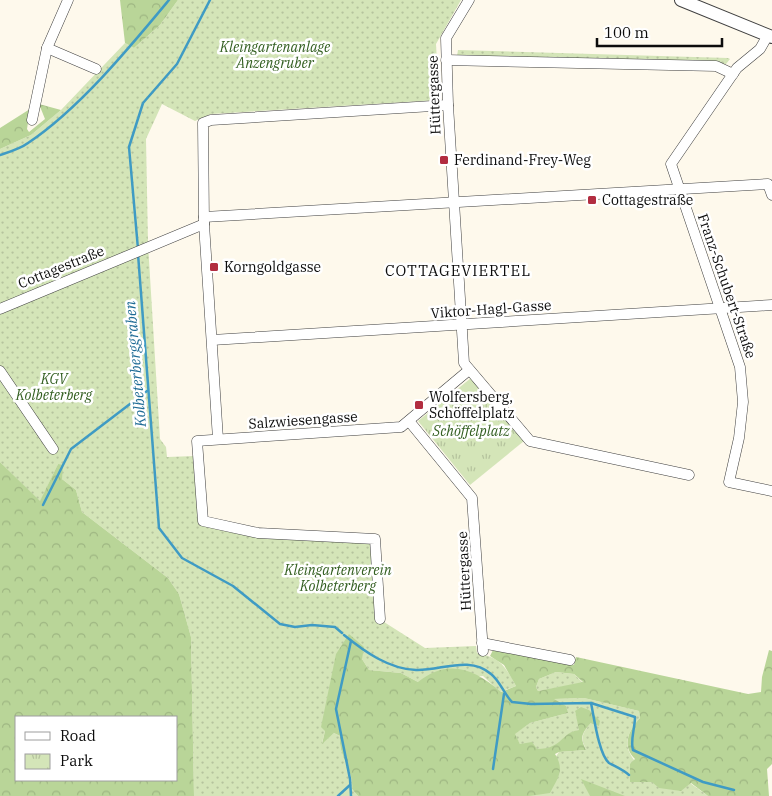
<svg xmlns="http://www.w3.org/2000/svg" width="772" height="796" font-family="'IBM Plex Serif',serif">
<defs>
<pattern id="grass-dots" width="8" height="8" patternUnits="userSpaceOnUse" patternTransform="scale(1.25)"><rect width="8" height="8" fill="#d4e5b8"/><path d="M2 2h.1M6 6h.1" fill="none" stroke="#b5c39d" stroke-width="1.8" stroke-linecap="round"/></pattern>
<pattern id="forest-crowns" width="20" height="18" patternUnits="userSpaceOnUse" patternTransform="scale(1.25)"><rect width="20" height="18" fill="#b9d598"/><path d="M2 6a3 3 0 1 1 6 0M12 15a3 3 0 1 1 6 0" fill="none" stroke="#9eb682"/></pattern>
<pattern id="park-tufts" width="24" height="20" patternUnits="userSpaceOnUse" patternTransform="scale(1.25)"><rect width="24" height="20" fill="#d4e5b8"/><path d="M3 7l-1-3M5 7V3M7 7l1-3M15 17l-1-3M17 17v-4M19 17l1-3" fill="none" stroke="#b5c39d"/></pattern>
</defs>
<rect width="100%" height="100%" fill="#fef9ec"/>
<g fill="url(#grass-dots)">
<path d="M178,0H461L436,44L439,100L211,114L195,121L162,104L146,139L148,244L160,439L166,447L167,457L195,456L199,523L270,538L370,543L377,621L384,622L425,648L476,646L477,653C501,658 505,666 516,686L500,692L483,676L418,682L401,673L369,670L362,659L325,731L322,743L334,733L340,736C338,757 354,770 352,789L358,796H194L191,637L179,594L168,578L82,512L76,490L62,479L58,464L40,502L0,462V149L31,135L61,110L125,43L134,48L160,25Z"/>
<path d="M458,50L728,58L730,59L726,64L457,56Z"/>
<path d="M556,672L574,674L583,683L538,691L536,687L539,679Z"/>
<path d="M584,698L639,711L640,718C614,747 633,757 652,782L690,783L708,796H529L559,752L586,750C581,738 581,734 591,723L575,711L580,730C568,731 563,743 552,748C543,753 529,747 520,744L514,734L530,723L568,713L553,699Z"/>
</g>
<g fill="url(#forest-crowns)" fill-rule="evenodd">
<path d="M120,0H178L160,25L134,48L125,43Z"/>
<path d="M39,104L61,110L31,135L0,149V128L30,109L27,129L29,132L45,119Z"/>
<path d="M0,462L40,501L58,464L63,465L62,479L76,490L82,512L168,578L179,594L191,637L194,796H0ZM16,717H176V780H16Z"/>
<path d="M349,634L364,647L362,659L369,670L401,673L418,682C448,658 475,669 501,692L516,686L504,665L490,656L493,650L574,665L576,657L748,694L761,692L762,677L769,650L772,651V764L767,769L769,796H708L691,783L681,791L659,788L652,782H630V764L635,759C621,745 629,730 640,718L639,711L584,698L554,699L566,706L568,713L530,723L515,734L520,744L532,742L537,749C563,749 561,732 579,730L575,711L581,707L589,710L600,721L599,726L591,723C581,734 580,738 586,750L559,752L555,754C565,770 558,778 550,793L529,796H358L352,789C354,770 338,757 340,736L334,733L322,744L325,731L321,727L336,654ZM556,672L574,674L583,682L538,691L536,687L539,679Z"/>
<path d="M581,779L625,796H590Z"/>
</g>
<path fill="url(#park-tufts)" d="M471,378L524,441L470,485L418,421Z"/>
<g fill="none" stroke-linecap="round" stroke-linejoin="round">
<g stroke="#3f9bc4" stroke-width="2.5">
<path d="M0,155C9,152 20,149 28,143C79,109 130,47 169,0"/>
<path d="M138,249L129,147L143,103L177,64L210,0"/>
<path d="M138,254L159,528L182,558L233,586L280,624L295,627L312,625L335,627L342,633"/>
<path d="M43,505L71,449L147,391"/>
<path d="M344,635C365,652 389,669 416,670C441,671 469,655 491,674C500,681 504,694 512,702L531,704L591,703L635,717C635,728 630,741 633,750L703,782L734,790"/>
<path d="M591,703C594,717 599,755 609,763C616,767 622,769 629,775"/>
<path d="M493,769L504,694"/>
<path d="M338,796L350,785"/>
<path d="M351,796L350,779L336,709L351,641"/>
</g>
<defs>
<g id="minor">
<path d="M469,0L446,38L448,105L464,363L530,441L689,475"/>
<path d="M768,35L760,49L737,68L671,164L740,367L743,402L739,438L729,482L772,491"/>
<path d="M47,48L96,69"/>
<path d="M446,60L716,66L733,74"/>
<path d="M32,120L47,48L68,0"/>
<path d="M204,217L768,184L772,195"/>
<path d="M0,309L204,224"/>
<path d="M212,340L772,305"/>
<path d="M0,371L53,449"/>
<path d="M409,421L472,498L483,651"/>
<path d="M218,439L204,224L203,123L211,120L448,105"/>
<path d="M380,619L375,539L258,533L203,521L197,441L401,427L469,370"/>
<path d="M482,643L570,660"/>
</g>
<path id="tertiary" d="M681,0L772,37"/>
</defs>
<use href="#minor" stroke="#3f3f3f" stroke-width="11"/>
<use href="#tertiary" stroke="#3f3f3f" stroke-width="14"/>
<use href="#minor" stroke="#fff" stroke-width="10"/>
<use href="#tertiary" stroke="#fff" stroke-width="12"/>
</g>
<g fill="#b22d40" stroke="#fff" stroke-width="2">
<rect x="439" y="155" width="10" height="10" rx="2.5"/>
<rect x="587" y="195" width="10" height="10" rx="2.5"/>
<rect x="209" y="262" width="10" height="10" rx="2.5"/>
<rect x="414" y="400" width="10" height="10" rx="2.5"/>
</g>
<g text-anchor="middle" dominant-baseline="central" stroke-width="5" stroke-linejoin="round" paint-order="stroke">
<g font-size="14" font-style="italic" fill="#335f21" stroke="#fff">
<text x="275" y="47">Kleingartenanlage<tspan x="275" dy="16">Anzengruber</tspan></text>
<text x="54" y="379">KGV<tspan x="54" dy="16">Kolbeterberg</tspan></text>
<text x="471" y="431">Schöffelplatz</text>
<text x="338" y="570">Kleingartenverein<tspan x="338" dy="16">Kolbeterberg</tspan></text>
</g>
<g font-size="14" fill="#0c0c0c" stroke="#fff">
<text transform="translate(434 95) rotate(-92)">Hüttergasse</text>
<text transform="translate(61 267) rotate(-22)">Cottagestraße</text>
<text transform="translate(727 286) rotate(71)">Franz-Schubert-Straße</text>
<text transform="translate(491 309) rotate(-4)">Viktor-Hagl-Gasse</text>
<text transform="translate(303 420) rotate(-4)">Salzwiesengasse</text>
<text transform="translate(464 571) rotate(-93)">Hüttergasse</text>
</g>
<g font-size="14" fill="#0c0c0c" stroke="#fff" text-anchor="start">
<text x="454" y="160">Ferdinand-Frey-Weg</text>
<text x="602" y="200">Cottagestraße</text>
<text x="224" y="267">Korngoldgasse</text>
<text x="429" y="397">Wolfersberg,<tspan x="429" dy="16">Schöffelplatz</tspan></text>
</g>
<g font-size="15" letter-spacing="1" fill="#0c0c0c" stroke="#fff">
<text x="458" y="270">COTTAGEVIERTEL</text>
</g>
<g font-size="15" font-style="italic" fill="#1e6b95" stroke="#fff">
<text transform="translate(135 364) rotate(-95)">Kolbeterberggraben</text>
</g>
</g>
<rect x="15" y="716" width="162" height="65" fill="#ffffff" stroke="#9e9e9e"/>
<rect x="25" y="732" width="25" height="8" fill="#ffffff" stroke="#9e9e9e"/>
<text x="60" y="741" font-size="15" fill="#0c0c0c">Road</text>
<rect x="25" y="754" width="25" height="15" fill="url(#park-tufts)" stroke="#9e9e9e"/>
<text x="60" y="766" font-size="15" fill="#0c0c0c">Park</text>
<path d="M597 38v8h125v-8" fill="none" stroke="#0c0c0c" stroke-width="2.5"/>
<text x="604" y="38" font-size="15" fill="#0c0c0c" stroke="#ffffff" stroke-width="4" paint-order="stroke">100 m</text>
</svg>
